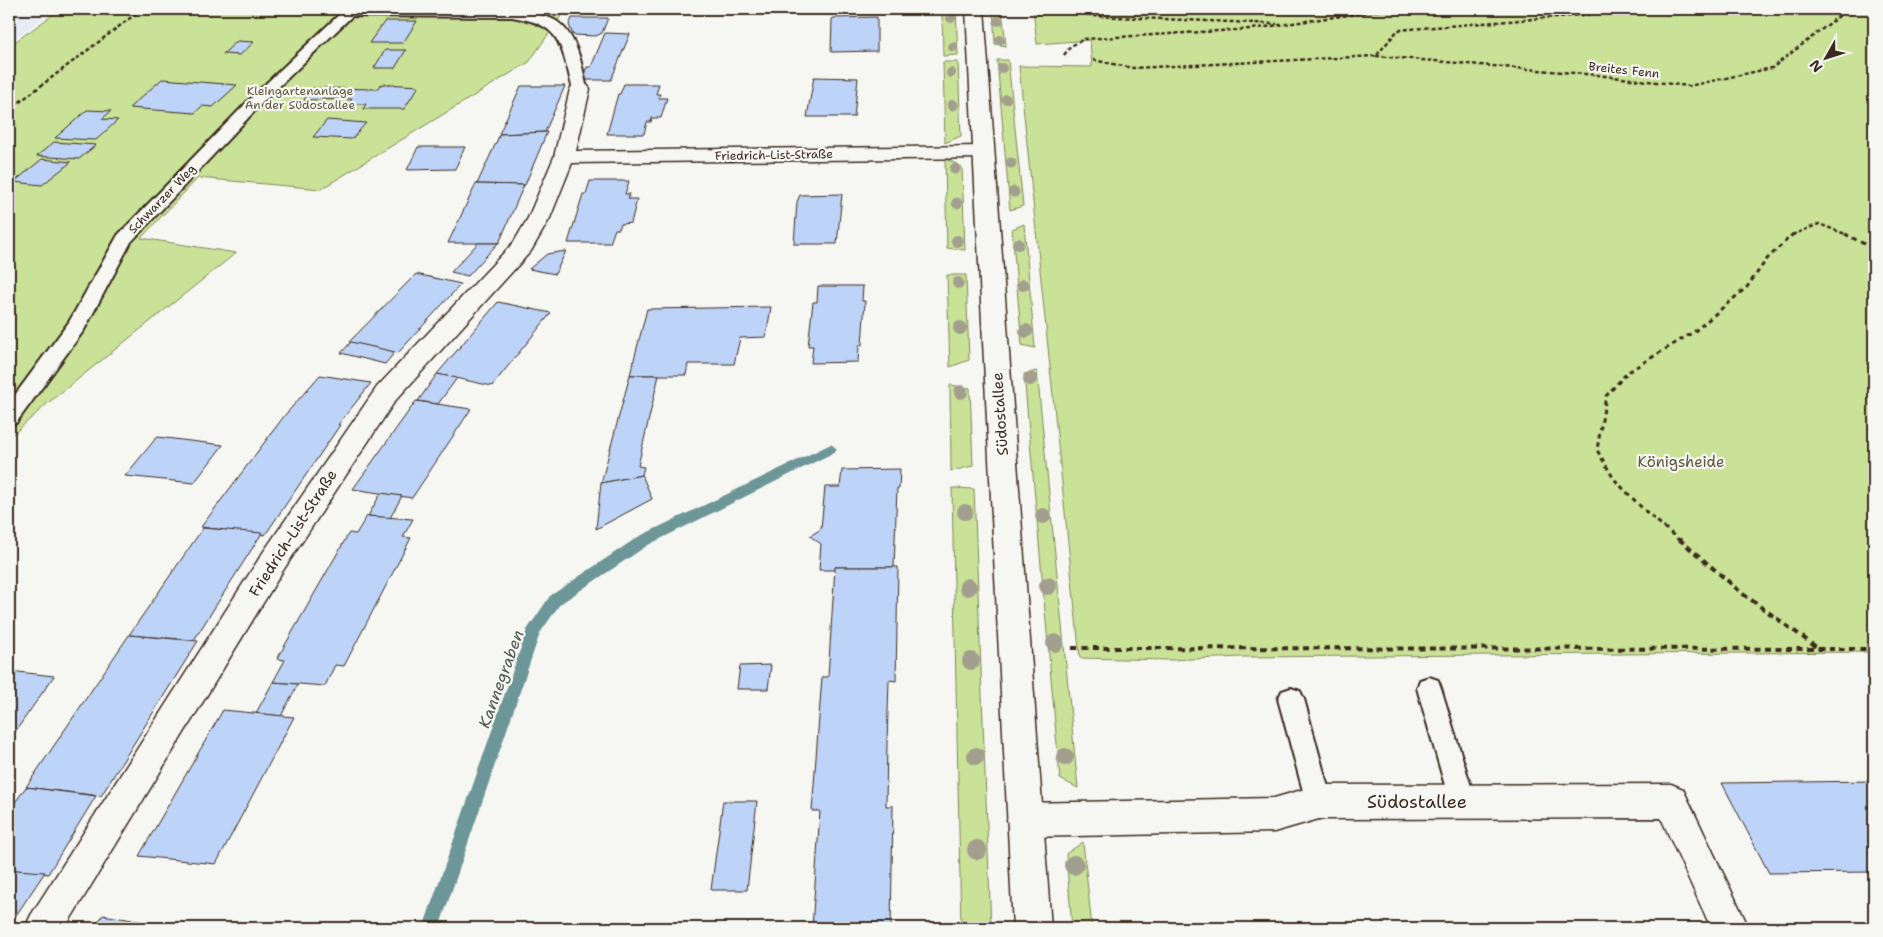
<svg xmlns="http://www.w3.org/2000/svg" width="1883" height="937" font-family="'Shantell Sans',sans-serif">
<rect width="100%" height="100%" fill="#f6f6f2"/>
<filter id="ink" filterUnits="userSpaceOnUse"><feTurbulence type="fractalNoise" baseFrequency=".02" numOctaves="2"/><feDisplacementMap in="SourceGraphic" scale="10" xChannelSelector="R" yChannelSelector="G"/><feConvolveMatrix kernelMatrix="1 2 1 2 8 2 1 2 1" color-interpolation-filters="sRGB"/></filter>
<g filter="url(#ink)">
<path fill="#e5ecf4" d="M9,9H56L9,43Z"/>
<g fill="#cae298" stroke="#82865b">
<path d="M61,9H566L529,62L321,189L198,178L141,238L236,253L48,403L9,438V46Z"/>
<path d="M942,9H956L958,55L943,56Z"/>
<path d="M993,9H1002L1006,46L995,44Z"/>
<path d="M1033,9H1874V652L1243,657L1168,660L1080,658L1019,66L1092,67L1090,40L1037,44Z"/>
<path d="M997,60H1008L1023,206L1010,210Z"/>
<path d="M943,62H958L961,136L945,143Z"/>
<path d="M945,159L953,162L962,167L965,250L947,248Z"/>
<path d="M1024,224L1035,348L1022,345L1012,229Z"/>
<path d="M947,275H966L969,360L950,367Z"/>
<path d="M1037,371L1078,788L1060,779L1024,374Z"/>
<path d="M950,385L970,388L973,466L951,471Z"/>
<path d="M952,488L974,489L991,928H961Z"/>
<path d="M1083,842L1092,928H1072L1066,854Z"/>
</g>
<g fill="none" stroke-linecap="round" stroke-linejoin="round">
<path fill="#6c9697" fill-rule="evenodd" d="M831,444L837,449L835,452L648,545L560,604L540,633L439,928H423L527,630L550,596L638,537Z"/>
</g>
<g fill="#bed3f8" stroke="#3b2a1e">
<path d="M877,17V51L831,52L832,18Z"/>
<path d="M572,18H608L602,33L596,36L573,35L569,25Z"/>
<path d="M385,21H417L403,43H369Z"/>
<path d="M605,33L630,34L611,80H581L587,67H591Z"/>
<path d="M237,41L254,42L240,55L223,54Z"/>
<path d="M385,50H406L395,68H374Z"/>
<path d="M814,77L858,78L854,117H807Z"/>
<path d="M162,79L237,85L213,107L202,106L195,113L129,108Z"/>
<path d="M385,84L419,86L404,109H363L366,104H348L352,99L304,100L313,88L377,89L380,85Z"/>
<path d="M624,84H659L656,94H660L659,98H667L661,118H652L651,122H647L644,134H607L618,94H620Z"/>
<path d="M521,86H565L545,132L499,134Z"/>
<path d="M87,110L111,111L102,119L118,120L96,140L55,138Z"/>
<path d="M327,120L366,123L352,139L313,137Z"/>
<path d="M547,132L525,185L477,184L500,134Z"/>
<path d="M54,142L96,145L79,159L37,156Z"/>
<path d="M418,147H465L455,169L407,170Z"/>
<path d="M42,159L71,162L42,185L14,182Z"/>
<path d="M590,181H629L625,194H630L628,199H637L631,223L621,224L619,229H615L610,243H568L583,194H586Z"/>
<path d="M476,184L524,185L499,243H448Z"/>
<path d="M842,194L837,244H794L797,202L800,195Z"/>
<path d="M478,243H498L468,276L451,272Z"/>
<path d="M566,251L555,274L529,269L547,254Z"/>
<path d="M416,274L461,284L398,353L349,342Z"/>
<path d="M818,286H863L862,301H865L862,345H859L858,362L811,363L813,346H808L813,302H817Z"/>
<path d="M498,302L551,313L492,386L437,374Z"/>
<path d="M771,307L766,337L740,338L734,364H688L686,375H630L647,309Z"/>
<path d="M351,342L395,352L385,364L341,353Z"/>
<path d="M437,374L457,378L438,404L418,401Z"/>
<path d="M320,375L371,383L338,425H340L265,535L201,527L285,415Z"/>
<path d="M630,375H659L638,466L644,467L642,475L601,483Z"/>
<path d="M416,401L471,409L412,498L353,489Z"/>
<path d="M157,437L223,445L194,483L125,476Z"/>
<path d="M900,469L899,489L897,488L894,567H835L836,570H819L821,544L810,536L821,529L825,487H840L842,470Z"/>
<path d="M642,475L652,499L596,529L601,483Z"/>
<path d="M381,493L402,496L390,518L368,516Z"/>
<path d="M367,516L413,519L403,537L411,538L344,666L335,665L325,686L273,682L285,660L277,659L349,533L356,534Z"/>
<path d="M203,528L262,533L194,640L129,635Z"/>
<path d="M835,567H898L896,681L889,680L887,743L886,806H893L891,928H812L820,811H812L822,677H828Z"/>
<path d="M129,635L198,641L101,796L26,787Z"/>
<path d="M771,665L768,689H737L740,666Z"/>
<path d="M9,671L54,676L15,732L9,731Z"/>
<path d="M273,682L298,684L281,716L256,713Z"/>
<path d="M223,710L294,717L216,864L139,856Z"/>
<path d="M1874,781V872L1769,873L1722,783Z"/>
<path d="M26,787L96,796L48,874L9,869V811Z"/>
<path d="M723,801H757L747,890H711Z"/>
<path d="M16,870L45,872L9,926V880Z"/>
<path d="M103,915L180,928H94Z"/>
</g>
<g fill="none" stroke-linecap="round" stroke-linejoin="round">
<defs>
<g id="service">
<path d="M345,9C387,9 530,0 559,23C578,38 582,67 587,89L580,93L575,92C571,86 570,77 568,70C559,33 550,23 512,17L352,16L266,99L131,242L84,330L16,423L9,425V403L69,322L118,235L256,93Z"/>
<path d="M1429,677L1438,680L1441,688L1476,803L1473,812L1463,816L1453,812L1450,803L1417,688L1420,680Z"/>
<path d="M1291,688L1300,691L1304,699L1332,802L1329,811L1319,815L1309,811L1306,802L1278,699L1282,691Z"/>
</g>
<g id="minor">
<path d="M580,83L587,85L590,89L576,151L984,146L991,148L994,152L991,156L984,158L572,163L550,218L531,251L395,401L282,572L65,928H25L31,915L262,554L377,387L514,242L528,218L554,157L570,89L573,85Z"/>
<path d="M1671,784L1683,789L1749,928H1711L1661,818L1319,819L1274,832L1025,837L1013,832L1007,820L1013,808L1025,803L1274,798L1319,785Z"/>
</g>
<path id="tertiary" d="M966,9H984L1051,928H1013Z"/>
</defs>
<use href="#service" stroke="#3b2a1e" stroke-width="4"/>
<use href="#minor" stroke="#3b2a1e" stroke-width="3"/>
<use href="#tertiary" stroke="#3b2a1e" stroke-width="3"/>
<g stroke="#3b2a1e" stroke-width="2.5" stroke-dasharray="4 2.5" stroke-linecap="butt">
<path d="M1075,9L1093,16L1277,24"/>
<path d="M1417,9L1456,12L1504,9"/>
<path d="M1064,55L1071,46L1084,39L1252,29L1389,9"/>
<path d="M1376,56L1597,75L1689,86L1772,68L1848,9"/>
<path d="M1093,60L1133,68L1376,56L1398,30L1655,9"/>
<path d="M9,110L142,9"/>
<path d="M1792,235L1819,224L1848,235"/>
</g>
<g stroke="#3b2a1e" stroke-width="3" stroke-dasharray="4.5 4" stroke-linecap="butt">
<path d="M1845,234L1874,249"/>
<path d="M1680,541L1643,509L1614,479L1597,450L1606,396L1628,372L1695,331L1747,287L1767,259L1793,234"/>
</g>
<g stroke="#3b2a1e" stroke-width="4" stroke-dasharray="6 4.5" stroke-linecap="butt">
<path d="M1679,539L1743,594L1819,649"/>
<path d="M1072,648L1874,649"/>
</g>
<use href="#service" fill="#f6f6f2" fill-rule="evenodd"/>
<use href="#minor" fill="#f6f6f2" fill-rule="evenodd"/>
<use href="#tertiary" fill="#f6f6f2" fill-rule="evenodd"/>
</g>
<g fill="#a39f8e">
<circle cx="951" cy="18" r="5"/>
<circle cx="998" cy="21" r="5"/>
<circle cx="1000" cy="40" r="5"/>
<circle cx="953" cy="47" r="5"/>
<circle cx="1002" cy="68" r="5"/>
<circle cx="951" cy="73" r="5"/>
<circle cx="1006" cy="99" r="5"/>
<circle cx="953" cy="105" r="5.5"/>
<circle cx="1011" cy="163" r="5.5"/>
<circle cx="955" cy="169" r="5.5"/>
<circle cx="1014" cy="192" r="5.5"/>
<circle cx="957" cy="203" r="5.5"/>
<circle cx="957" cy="241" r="6"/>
<circle cx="1018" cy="244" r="6"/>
<circle cx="958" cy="283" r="6"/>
<circle cx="1023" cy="285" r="6"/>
<circle cx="960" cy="328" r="7"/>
<circle cx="1026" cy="331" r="7"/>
<circle cx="1030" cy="379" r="7"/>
<circle cx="961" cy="392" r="7"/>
<circle cx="965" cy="512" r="8"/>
<circle cx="1043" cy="516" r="8"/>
<circle cx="1048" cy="586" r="9"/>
<circle cx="968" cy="587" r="9"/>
<circle cx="1055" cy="643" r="9"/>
<circle cx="971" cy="661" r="9"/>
<circle cx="976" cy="756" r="9"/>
<circle cx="1065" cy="757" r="9"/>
<circle cx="977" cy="850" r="10"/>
<circle cx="1074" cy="865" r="10"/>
</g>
</g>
<g text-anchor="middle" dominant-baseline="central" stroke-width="4.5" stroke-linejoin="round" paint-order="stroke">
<g font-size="12" fill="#3b2a1e" stroke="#f6f6f2">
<text transform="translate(1624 70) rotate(6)">Breites Fenn</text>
<text transform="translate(774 155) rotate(-1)">Friedrich-List-Straße</text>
<text transform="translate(162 199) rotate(-46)">Schwarzer Weg</text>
</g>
<g font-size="12" fill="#5f583c" stroke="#f6f6f2">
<text x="300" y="91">Kleingartenanlage<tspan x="300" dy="14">An der Südostallee</tspan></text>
</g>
<g font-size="15" fill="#3b2a1e" stroke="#f6f6f2">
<text transform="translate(1000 414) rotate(-94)">Südostallee</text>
<text transform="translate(293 533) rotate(-57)">Friedrich-List-Straße</text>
</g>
<g font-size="15" fill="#5f583c" stroke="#f6f6f2">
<text x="1681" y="462">Königsheide</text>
</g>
<g font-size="16" font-style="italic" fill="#505750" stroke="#f6f6f2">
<text transform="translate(501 679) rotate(-70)">Kannegraben</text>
</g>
<g font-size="18" fill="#3b2a1e" stroke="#f6f6f2">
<text x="1417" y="802">Südostallee</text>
</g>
</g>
<rect width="1883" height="937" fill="none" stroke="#f6f6f2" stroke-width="30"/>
<rect x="15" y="15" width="1853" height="907" fill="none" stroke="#3b2a1e" stroke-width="2" filter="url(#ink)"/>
<g transform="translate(1826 58) rotate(231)" stroke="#f6f6f2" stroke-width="4" paint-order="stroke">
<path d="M0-4L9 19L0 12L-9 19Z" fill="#3b2a1e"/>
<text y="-8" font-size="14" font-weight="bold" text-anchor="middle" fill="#3b2a1e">N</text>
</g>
</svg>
